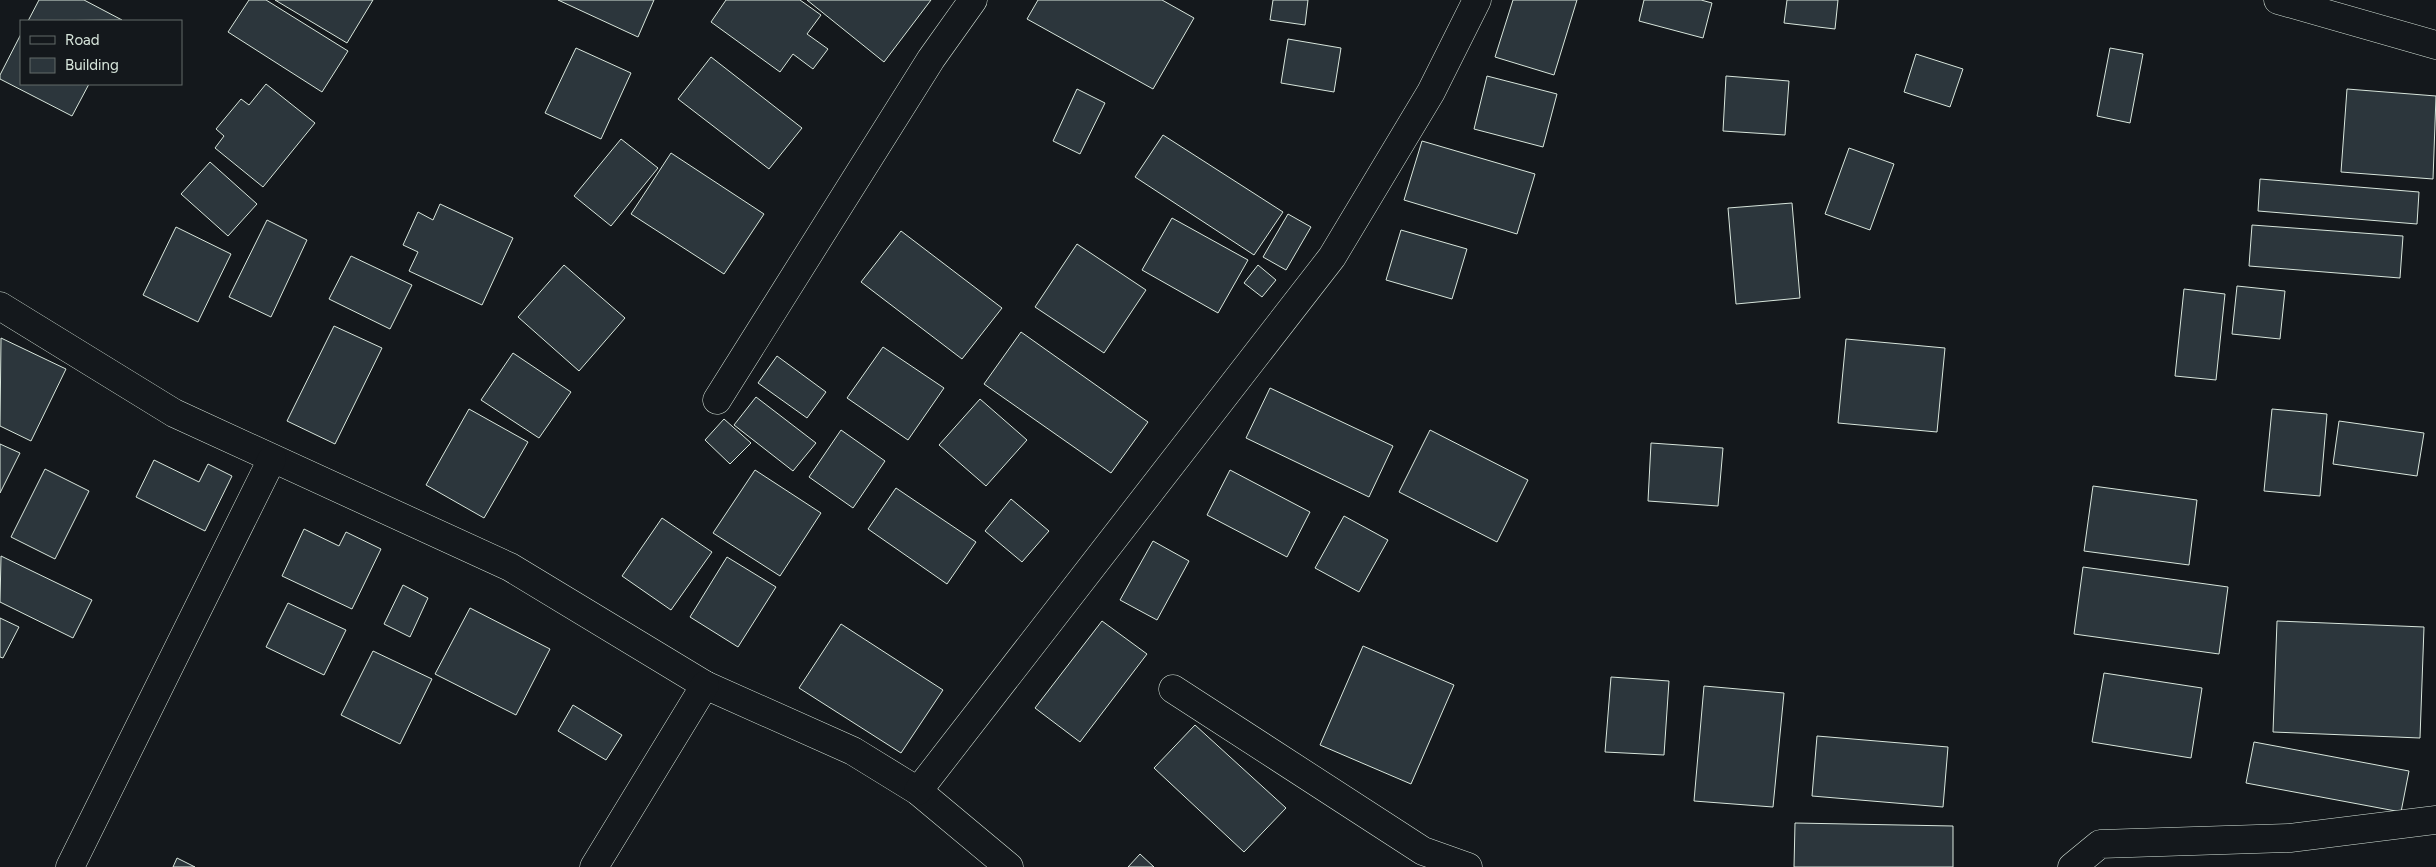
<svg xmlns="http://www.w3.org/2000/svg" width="2436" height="867" font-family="Figtree,sans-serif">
<rect width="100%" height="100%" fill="#14181c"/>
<g fill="#2c363c" stroke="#d8e6dc">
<path d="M39,0H84L122,20L28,21Z"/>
<path d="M249,0H266L348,51L322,92L228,32Z"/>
<path d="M275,0H373L347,43Z"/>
<path d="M558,0H654L638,37Z"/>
<path d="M726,0H800L821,15L807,34L828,49L813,69L793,54L780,72L711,22Z"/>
<path d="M807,0H931L884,62Z"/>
<path d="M1038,0H1162L1194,18L1153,89L1027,19Z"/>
<path d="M1273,0H1308L1305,25L1270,20Z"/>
<path d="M1513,0H1577L1554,75L1495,57Z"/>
<path d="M1644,0H1701L1712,3L1703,38L1639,21Z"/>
<path d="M1787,0H1838L1835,29L1784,23Z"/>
<path d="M21,34V84H89L72,116L0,79V75Z"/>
<path d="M1288,39L1341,48L1334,92L1281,83Z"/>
<path d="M576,48L631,73L601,139L545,113Z"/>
<path d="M2110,48L2143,54L2130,123L2097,116Z"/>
<path d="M1916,54L1963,69L1950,107L1904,92Z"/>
<path d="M711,57L802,128L769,169L678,99Z"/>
<path d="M1487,76L1557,94L1543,147L1474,129Z"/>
<path d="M1726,76L1789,81L1785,135L1723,131Z"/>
<path d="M266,84L315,123L263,187L215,148L224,136L216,129L241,99L249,105Z"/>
<path d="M1077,89L1105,103L1080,154L1053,141Z"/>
<path d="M2347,89L2436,96L2433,179L2341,172Z"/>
<path d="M1163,135L1283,212L1254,255L1135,177Z"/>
<path d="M621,139L658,168L611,226L574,196Z"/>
<path d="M1422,141L1535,174L1517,234L1404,200Z"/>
<path d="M1849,148L1894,164L1870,230L1825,214Z"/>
<path d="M671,153L764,214L724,274L631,214Z"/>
<path d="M210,162L257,204L228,236L181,194Z"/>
<path d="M2260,179L2419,192L2417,224L2258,211Z"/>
<path d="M1792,203L1800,298L1736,304L1728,208Z"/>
<path d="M440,204L513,238L482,305L409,271L418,252L403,245L418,212L433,220Z"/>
<path d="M1288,214L1311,227L1286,270L1263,257Z"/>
<path d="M1172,218L1248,260L1218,313L1142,270Z"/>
<path d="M267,220L307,240L271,317L229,297Z"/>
<path d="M2252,225L2403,236L2400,278L2249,266Z"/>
<path d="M176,227L231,254L198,322L143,295Z"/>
<path d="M1401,230L1467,249L1452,299L1386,280Z"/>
<path d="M901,231L1002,308L962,359L861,282Z"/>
<path d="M1077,244L1146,290L1104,353L1035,307Z"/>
<path d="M351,256L412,285L390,329L329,299Z"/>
<path d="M564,265L625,318L579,371L518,317Z"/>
<path d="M1258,265L1276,280L1262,297L1244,283Z"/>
<path d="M2237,286L2285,291L2280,339L2232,334Z"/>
<path d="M2184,289L2225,294L2216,380L2175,376Z"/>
<path d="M334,326L382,348L335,444L287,421Z"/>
<path d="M1021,332L1148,422L1111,473L984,384Z"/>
<path d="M1,338L66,369L31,441L0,426Z"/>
<path d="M1846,339L1945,348L1937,432L1838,423Z"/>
<path d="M883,347L944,388L908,440L847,398Z"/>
<path d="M513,353L571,392L539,438L481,400Z"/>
<path d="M777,356L826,392L807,418L758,383Z"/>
<path d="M1270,388L1393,446L1369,497L1246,438Z"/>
<path d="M756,397L816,443L793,471L734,425Z"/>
<path d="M980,399L1027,440L986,486L939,445Z"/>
<path d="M469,409L528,442L484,518L426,485Z"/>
<path d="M2272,409L2327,414L2320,496L2264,491Z"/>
<path d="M724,419L751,443L730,464L705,440Z"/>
<path d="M2339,421L2424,433L2417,476L2333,464Z"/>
<path d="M841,430L885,461L853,508L809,477Z"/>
<path d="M1430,430L1528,480L1497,542L1399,492Z"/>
<path d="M1651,443L1723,448L1718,506L1648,501Z"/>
<path d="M0,444L20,453L0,493Z"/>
<path d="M154,460L199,482L208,464L232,476L205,531L136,497Z"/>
<path d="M45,469L89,491L55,559L11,537Z"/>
<path d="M755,470L821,513L780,576L713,533Z"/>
<path d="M1230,470L1310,512L1287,557L1207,515Z"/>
<path d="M2093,486L2197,500L2189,565L2084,551Z"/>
<path d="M896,488L976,542L947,584L868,529Z"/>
<path d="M1011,499L1049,531L1022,562L985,531Z"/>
<path d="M1344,516L1388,540L1359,592L1315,568Z"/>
<path d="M662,518L712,552L671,610L622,576Z"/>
<path d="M304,529L339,546L346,532L381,549L352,609L282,576Z"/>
<path d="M1153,541L1189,561L1157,620L1120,600Z"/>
<path d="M1,556L92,600L73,638L0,602Z"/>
<path d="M727,557L776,587L738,647L690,617Z"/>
<path d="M2083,567L2228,587L2219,654L2074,634Z"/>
<path d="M403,585L428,598L410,637L384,624Z"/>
<path d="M288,603L346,630L324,675L266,647Z"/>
<path d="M470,608L550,649L516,715L435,674Z"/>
<path d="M0,618L19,627L3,658L0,657Z"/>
<path d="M1102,621L1147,654L1080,742L1035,708Z"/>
<path d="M2277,621L2424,627L2420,738L2273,732Z"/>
<path d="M841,624L943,690L901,753L799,688Z"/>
<path d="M1363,646L1454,685L1411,784L1320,745Z"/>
<path d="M373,651L432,679L400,744L341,715Z"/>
<path d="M2104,673L2202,688L2191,758L2092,742Z"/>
<path d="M1611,677L1669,681L1664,755L1605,752Z"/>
<path d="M1704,686L1784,693L1773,807L1694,801Z"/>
<path d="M573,705L622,735L606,760L558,731Z"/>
<path d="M1195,725L1286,808L1244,852L1154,768Z"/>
<path d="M1817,736L1948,747L1943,807L1812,796Z"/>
<path d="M2254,742L2409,771L2401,812L2246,783Z"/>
<path d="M1795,823L1953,826V867H1794Z"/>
<path d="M1140,854L1154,867H1128Z"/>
<path d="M177,858L195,867H173Z"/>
</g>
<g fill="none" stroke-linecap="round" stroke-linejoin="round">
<defs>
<g id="minor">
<path d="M2278,0L2436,45"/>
<path d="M0,306L174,413L510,567L705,685L853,751L918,791L1009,867"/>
<path d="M717,400L931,59L973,0"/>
<path d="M1173,689L1423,851L1468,867"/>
<path d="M918,791L1332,257L1431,92L1477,0"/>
<path d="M70,867L272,459"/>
<path d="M594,867L705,685"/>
<path d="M2072,867L2100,844L2290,838L2436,820"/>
</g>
</defs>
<use href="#minor" stroke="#d8e6dc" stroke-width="29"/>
<use href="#minor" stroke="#14181c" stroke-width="28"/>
</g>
<rect x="20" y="20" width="162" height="65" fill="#14181c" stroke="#626a69"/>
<rect x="30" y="36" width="25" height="8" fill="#14181c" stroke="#626a69"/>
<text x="65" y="45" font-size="15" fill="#d8e6dc">Road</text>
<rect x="30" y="58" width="25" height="15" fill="#2c363c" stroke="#626a69"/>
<text x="65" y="70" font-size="15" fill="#d8e6dc">Building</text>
</svg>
